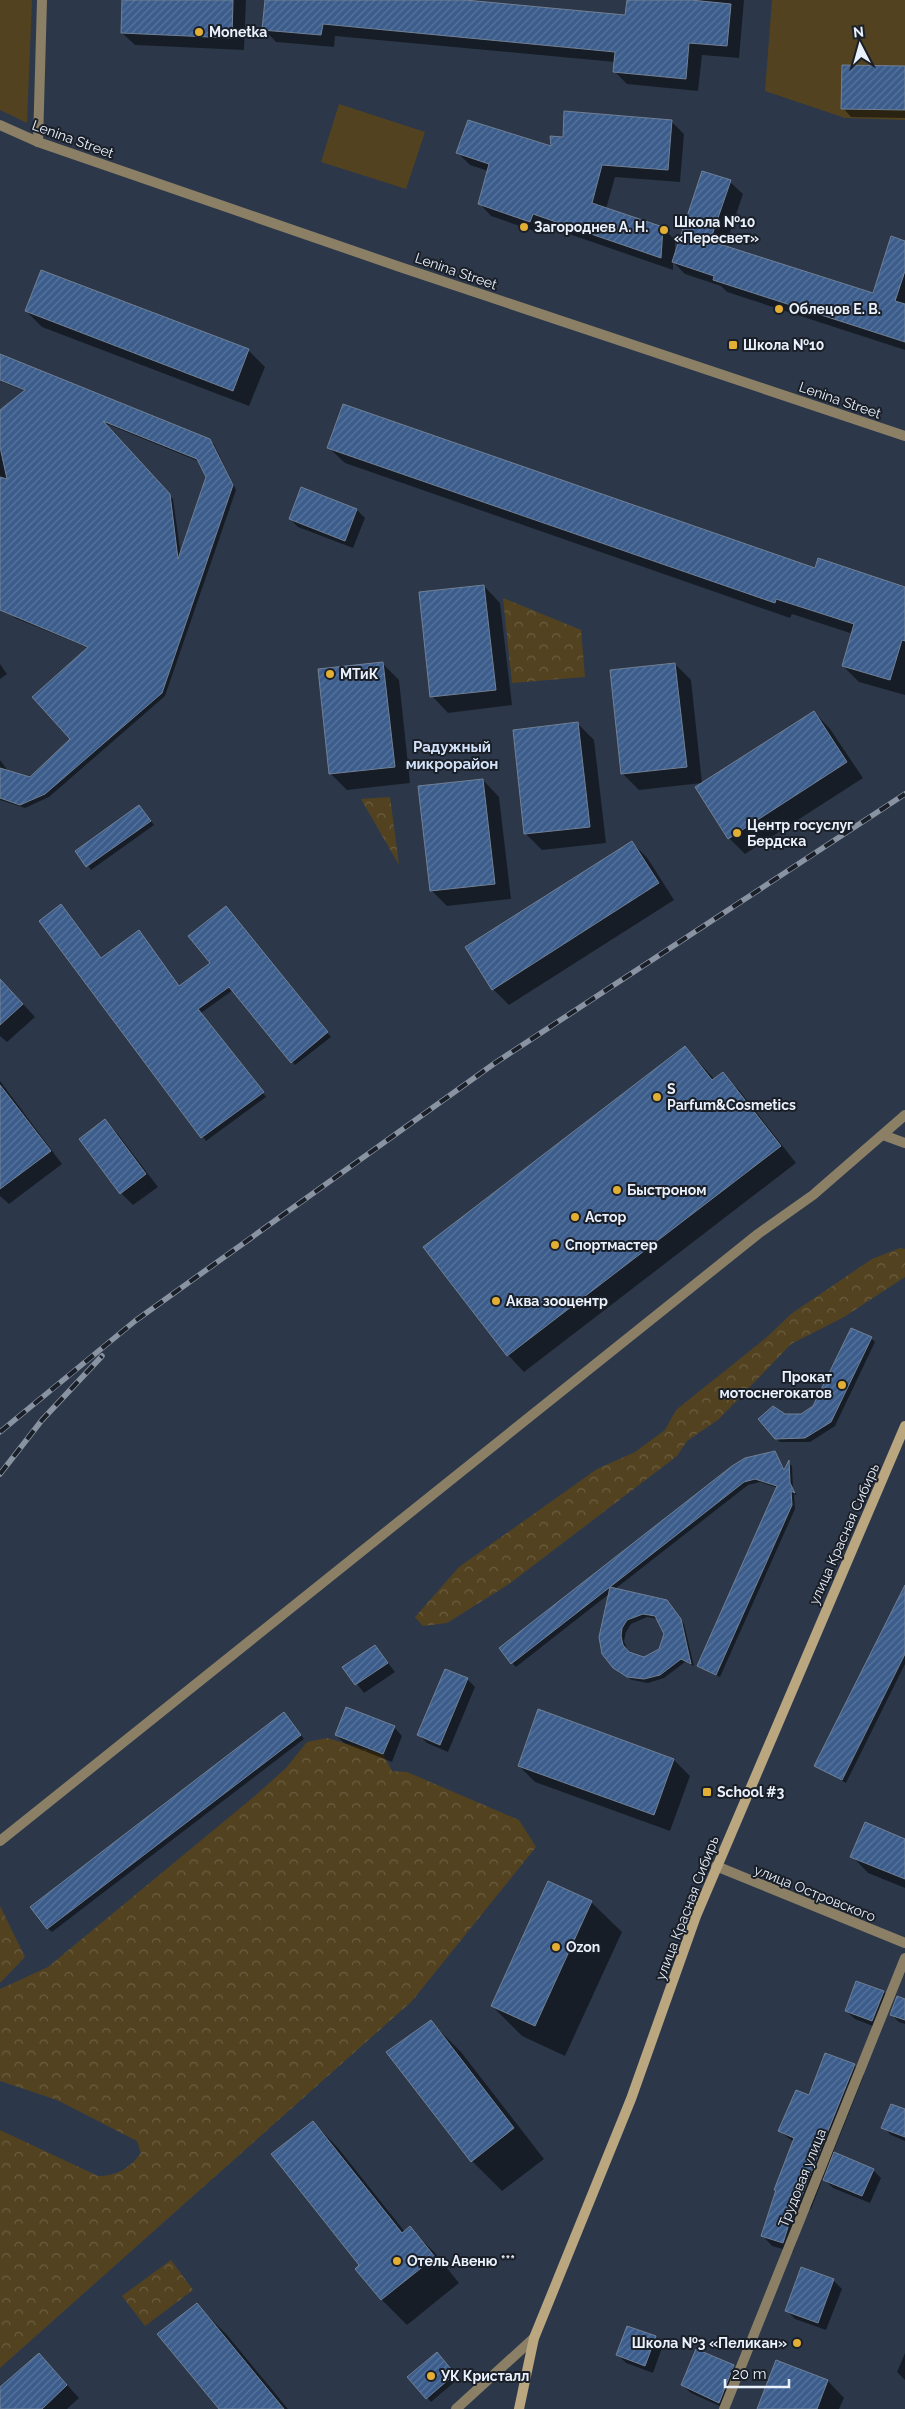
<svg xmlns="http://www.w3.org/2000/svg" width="905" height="2409" font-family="Raleway,sans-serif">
<defs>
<pattern id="forest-crowns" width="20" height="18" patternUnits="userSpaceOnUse" patternTransform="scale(1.25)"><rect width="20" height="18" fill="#524220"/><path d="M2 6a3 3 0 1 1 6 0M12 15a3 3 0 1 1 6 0" fill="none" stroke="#6b5e41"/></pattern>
<pattern id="building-hatch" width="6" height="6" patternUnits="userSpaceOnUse" patternTransform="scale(1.25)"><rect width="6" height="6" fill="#3c5d8c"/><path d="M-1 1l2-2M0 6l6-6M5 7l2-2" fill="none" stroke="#58759d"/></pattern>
</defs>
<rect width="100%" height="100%" fill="#2c384a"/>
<g fill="#524220">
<path d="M0,0H32L27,123L0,110Z"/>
<path d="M772,0H905V120L845,118L765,91Z"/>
<path d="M339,104L425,132L406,189L321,162Z"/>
</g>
<g fill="url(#forest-crowns)">
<path d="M503,598L581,630L585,677L512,683Z"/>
<path d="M390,797L399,865L361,799Z"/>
<path d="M900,1248L905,1249V1277L844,1317L791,1344L719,1419L687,1441L677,1456L509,1584L447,1623L423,1626L415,1617L459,1567L597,1469L635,1452L665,1430L676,1410L767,1337L791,1314L872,1259Z"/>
<path d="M327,1738L383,1754L392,1771L407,1772L519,1820L536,1847L412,2001L0,2368V2130L98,2176C117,2176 130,2168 141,2153L137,2141L57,2100L0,2081V1989L48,1967L256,1795L286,1768L307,1742Z"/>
<path d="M0,1906L25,1957L0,1983Z"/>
<path d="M171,2260L193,2290L145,2326L122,2296Z"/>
</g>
<g fill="#0007" fill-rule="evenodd">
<path d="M124,0H246L244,50L135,45L122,33Z"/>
<path d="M267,0H452L626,17L628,0H744L739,58L702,55L698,91L627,84L615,72V62L335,36L334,47L276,42L264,29Z"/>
<path d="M905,67V118L851,117L843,108Z"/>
<path d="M671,121L684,134L680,182L615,177L606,209L663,228L675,240V256L730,182L743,194L725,247L873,295L905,242V350L727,292L721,286L685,274L673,262V270L546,226L543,234L491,216L479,203L488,171L470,165L458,153L553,148L564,138Z"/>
<path d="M26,311L248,350L265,367L249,406L42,327Z"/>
<path d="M0,356L209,440L214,444L236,490L165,696L49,797L25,808L0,800V760L9,772L30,778L72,739L89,648L15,618L12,614L0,572V432L25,391L0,381ZM102,422L200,462L207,477L181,556L173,499Z"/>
<path d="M329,448L815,570L905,588V695L859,682L843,666L853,634L792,614L790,618L345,463Z"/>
<path d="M302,489L357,510L365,518L353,548L298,527L290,519Z"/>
<path d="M484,586L500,603L512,705L448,713L432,696Z"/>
<path d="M0,664L7,674L0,679Z"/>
<path d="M383,664L399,680L410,783L347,790L330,773Z"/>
<path d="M675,664L691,680L702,783L639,790L622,773Z"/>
<path d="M814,712L830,729L863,778L745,854L729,838Z"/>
<path d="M578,724L594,740L606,843L542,850L526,834Z"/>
<path d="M483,780L499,797L511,899L447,906L431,890Z"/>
<path d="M143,810L154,825L91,870L77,851Z"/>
<path d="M632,842L648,859L674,900L509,1005L493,989Z"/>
<path d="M229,911L331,1037L295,1065L233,990L201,1013L266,1097L206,1141L41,921L101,959L180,987L212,963Z"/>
<path d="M0,979L35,1017L7,1042L0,1036Z"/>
<path d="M685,1047L715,1080L723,1074L739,1090L796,1163L524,1372L508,1355L425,1247Z"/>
<path d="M0,1081L62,1164L9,1204L0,1196Z"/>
<path d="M105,1121L117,1133L158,1187L133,1205L121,1193Z"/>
<path d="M871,1338L875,1342L835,1426L810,1442H780L776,1438L785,1415H801L814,1407Z"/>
<path d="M775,1453L786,1471L789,1463L792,1466L793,1488L797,1495L794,1494L795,1509L720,1677L698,1666L778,1488L760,1482L748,1485L615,1589L666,1601L684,1624L694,1666L685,1662L664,1678L648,1683L632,1680L618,1672L614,1667L609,1594L516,1667L512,1663ZM647,1617L658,1619L665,1634L660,1650L644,1658L629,1654L624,1641L626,1632L631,1624Z"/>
<path d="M905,1588V1664L846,1783L816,1766Z"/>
<path d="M375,1646L395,1672L364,1693L344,1667Z"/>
<path d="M467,1679L475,1687L448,1752L427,1743L419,1735Z"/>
<path d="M539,1711L674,1760L690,1776L670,1831L535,1782L519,1766Z"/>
<path d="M287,1717L304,1739L52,1932L48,1929L31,1907Z"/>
<path d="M394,1727L402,1736L392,1762L344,1743L336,1735Z"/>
<path d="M905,1840V1888L868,1873L852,1856Z"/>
<path d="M591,1902L622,1932L565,2056L522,2036L492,2006Z"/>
<path d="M857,1982L884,1992L892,2000L880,2029L855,2019L846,2011Z"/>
<path d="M905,2000V2024L899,2022L891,2014Z"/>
<path d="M431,2022L461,2052L544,2159L502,2191L472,2161Z"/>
<path d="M854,2065L864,2075L833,2153L873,2170L881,2178L870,2203L833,2188L823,2178L811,2209L808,2208L793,2252L772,2246L762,2235L794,2142L779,2131L810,2097Z"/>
<path d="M905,2111V2141L891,2135L883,2127Z"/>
<path d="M313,2122L338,2148L405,2232L410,2228L435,2253L459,2283L407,2325L381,2299L361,2266Z"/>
<path d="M833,2280L842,2289L826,2330L795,2319L787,2311Z"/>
<path d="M197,2305L227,2335L288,2409H221Z"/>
<path d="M655,2337L663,2345L653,2373L626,2363L618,2355Z"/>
<path d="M905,2353V2380L897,2372Z"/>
<path d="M39,2354L79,2398L67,2409H0V2388Z"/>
<path d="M440,2357L458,2379L431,2402L409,2377Z"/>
<path d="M777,2361L828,2381L844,2398L839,2409H758Z"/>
<path d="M733,2366L742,2374L726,2409L691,2393L682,2385Z"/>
</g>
<g fill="url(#building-hatch)" stroke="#718094" fill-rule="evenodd">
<path d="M122,0H233L232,38L121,33Z"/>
<path d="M265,0H465L625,15L627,0H691L731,4L727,46L689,43L686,79L613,72L615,52L323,24L321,35L262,30Z"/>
<path d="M842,65L905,66V110L841,109Z"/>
<path d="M564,111L672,120L668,170L602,165L592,203L663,227L661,258L533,214L530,222L478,204L489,164L456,153L468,120L551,146L550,136L563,137Z"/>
<path d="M702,171L731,180L710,241L873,293L891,236L905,241V271L895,301L905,304V342L713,280L714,276L672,262Z"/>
<path d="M41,270L249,349L233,391L25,311Z"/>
<path d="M0,354L210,439L233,485L162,693L45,794L20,805L0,798V768L30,777L70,739L32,697L88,647L0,610V477L7,479L0,447V410L25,390L0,380ZM103,421L197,459L206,477L178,559L170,494Z"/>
<path d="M343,404L815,568L818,558L905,587V641L902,640L890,680L842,666L854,624L776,599L775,603L327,448Z"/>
<path d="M301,487L357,509L345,541L289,519Z"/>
<path d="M484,585L496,690L430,697L419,592Z"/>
<path d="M383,662L395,767L329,774L318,669Z"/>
<path d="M675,663L687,767L621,774L610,670Z"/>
<path d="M814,711L847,762L728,839L695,787Z"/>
<path d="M578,722L590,827L524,834L513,730Z"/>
<path d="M483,779L495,884L430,891L418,786Z"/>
<path d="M139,805L151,821L86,867L75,851Z"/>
<path d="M632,841L659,883L492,990L465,947Z"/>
<path d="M61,904L101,958L139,930L179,986L210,963L188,936L226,906L328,1032L291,1063L229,987L198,1009L264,1092L201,1138L39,921Z"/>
<path d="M0,979L23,1004L0,1025Z"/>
<path d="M685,1046L712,1080L723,1072L781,1146L507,1356L423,1247Z"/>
<path d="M0,1085L51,1151L0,1189Z"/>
<path d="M105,1119L146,1174L120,1194L79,1139Z"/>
<path d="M851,1328L872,1337L831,1422L805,1438L775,1439L758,1419L773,1406L785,1414H801L813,1406Z"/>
<path d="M775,1451L784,1470L789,1460L790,1483L795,1493L791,1491L792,1505L716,1675L697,1666L777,1486L755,1479L744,1482L610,1587L667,1600L681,1619L691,1664L681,1659L660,1675L644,1679L627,1677L613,1668L602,1654L599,1637L610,1587L511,1664L499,1648L732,1466L745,1458ZM643,1614L655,1616L664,1634L659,1649L644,1657L629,1652L623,1645L621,1636L622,1628L627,1620Z"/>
<path d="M905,1585V1654L842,1780L814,1766Z"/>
<path d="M375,1645L388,1663L355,1685L342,1667Z"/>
<path d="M445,1669L468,1678L440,1745L417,1735Z"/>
<path d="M346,1707L395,1726L383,1754L335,1735Z"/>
<path d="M538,1709L674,1759L654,1815L518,1766Z"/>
<path d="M284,1712L301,1735L47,1929L30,1907Z"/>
<path d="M865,1822L905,1839V1879L850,1857Z"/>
<path d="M548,1881L592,1901L535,2026L491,2006Z"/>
<path d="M856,1981L884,1991L872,2021L845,2011Z"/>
<path d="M897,1996L905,1999V2020L890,2015Z"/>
<path d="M431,2020L514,2128L471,2162L386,2052Z"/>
<path d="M825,2053L855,2064L800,2200L797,2199L783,2243L761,2236L776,2190H774L794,2138L778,2131L796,2090L809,2095Z"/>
<path d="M891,2104L905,2109V2137L881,2128Z"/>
<path d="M313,2121L402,2233L410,2226L435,2257L381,2300L355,2269L359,2265L271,2154Z"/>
<path d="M834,2152L874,2169L862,2196L823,2180Z"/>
<path d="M801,2267L834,2279L818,2323L785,2311Z"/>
<path d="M197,2303L284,2409H219L157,2334Z"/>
<path d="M627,2326L656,2336L645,2366L616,2355Z"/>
<path d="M696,2349L734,2365L719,2403L681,2385Z"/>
<path d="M437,2352L455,2374L426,2399L407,2377Z"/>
<path d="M39,2353L67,2385L42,2409H0V2387Z"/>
<path d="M776,2360L828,2380L817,2409H757Z"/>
</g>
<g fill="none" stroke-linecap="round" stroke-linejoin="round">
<g stroke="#8b7f66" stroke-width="10">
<path d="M883,1135L905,1143"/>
<path d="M0,1841L758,1234L813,1195L905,1115"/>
<path d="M724,2409L905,1958"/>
</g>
<g stroke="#8b7f66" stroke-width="10">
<path d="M0,125L38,142L400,267L905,436"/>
<path d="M38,142L42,0"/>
<path d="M716,1866L905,1943"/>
<path d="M456,2409L534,2338"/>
</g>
<path stroke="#baa67f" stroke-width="10" d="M519,2409L534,2338L631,2099L696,1916L905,1426"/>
<defs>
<g id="rail">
<path d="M0,1432L135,1321L495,1063L905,794"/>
<path d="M0,1474L42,1420L102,1356"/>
</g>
</defs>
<use href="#rail" stroke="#8993a2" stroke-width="5.5"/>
<use href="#rail" stroke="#1a1f28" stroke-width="4" stroke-dasharray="11" stroke-linecap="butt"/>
</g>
<g fill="#e2ae34" stroke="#1a1f28" stroke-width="2">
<circle cx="199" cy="32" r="5"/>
<circle cx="524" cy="227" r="5"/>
<circle cx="664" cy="230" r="5"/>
<circle cx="779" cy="309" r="5"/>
<rect x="728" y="340" width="10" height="10" rx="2.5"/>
<circle cx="330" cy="674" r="5"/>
<circle cx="737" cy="833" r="5"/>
<circle cx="657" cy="1097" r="5"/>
<circle cx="617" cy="1190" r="5"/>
<circle cx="575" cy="1217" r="5"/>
<circle cx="555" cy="1245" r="5"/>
<circle cx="496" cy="1301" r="5"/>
<circle cx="842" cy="1385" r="5"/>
<rect x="702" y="1787" width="10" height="10" rx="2.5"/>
<circle cx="556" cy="1947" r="5"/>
<circle cx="397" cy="2261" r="5"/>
<circle cx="797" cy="2343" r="5"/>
<circle cx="431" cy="2376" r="5"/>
</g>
<g text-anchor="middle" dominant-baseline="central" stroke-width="4" stroke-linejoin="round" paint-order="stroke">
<g font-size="14" font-weight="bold" fill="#e9f1fd" stroke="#1a1f28" text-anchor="start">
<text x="209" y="32">Monetka</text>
<text x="674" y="222">Школа №10<tspan x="674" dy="16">«Пересвет»</tspan></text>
<text x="534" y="227">Загороднев А. Н.</text>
<text x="789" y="309">Облецов Е. В.</text>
<text x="743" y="345">Школа №10</text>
<text x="340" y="674">МТиК</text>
<text x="747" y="825">Центр госуслуг<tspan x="747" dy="16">Бердска</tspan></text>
<text x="667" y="1089">S<tspan x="667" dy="16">Parfum&amp;Cosmetics</tspan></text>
<text x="627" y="1190">Быстроном</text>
<text x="585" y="1217">Астор</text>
<text x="565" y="1245">Спортмастер</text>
<text x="506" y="1301">Аква зооцентр</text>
<text x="832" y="1377" text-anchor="end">Прокат<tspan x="832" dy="16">мотоснегокатов</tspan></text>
<text x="717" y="1792">School #3</text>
<text x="566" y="1947">Ozon</text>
<text x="407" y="2261">Отель Авеню ***</text>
<text x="787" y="2343" text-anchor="end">Школа №3 «Пеликан»</text>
<text x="441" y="2376">УК Кристалл</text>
</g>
<g font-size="14" fill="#e9f1fd" stroke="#1a1f28">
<text transform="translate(73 139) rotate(20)">Lenina Street</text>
<text transform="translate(456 271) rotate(19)">Lenina Street</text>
<text transform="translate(840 400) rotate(19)">Lenina Street</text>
<text transform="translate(844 1534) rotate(-66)">улица Красная Сибирь</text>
<text transform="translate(815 1893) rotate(22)">улица Островского</text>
<text transform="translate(687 1908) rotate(-69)">улица Красная Сибирь</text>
<text transform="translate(802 2178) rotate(-68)">Трудовая улица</text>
</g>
<g font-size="15" font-weight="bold" fill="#d2e2f9" stroke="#1a1f28">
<text x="452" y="747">Радужный<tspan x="452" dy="17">микрорайон</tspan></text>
</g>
</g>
<g transform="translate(860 45) rotate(354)" stroke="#1a1f28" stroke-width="4" paint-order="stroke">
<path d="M0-4L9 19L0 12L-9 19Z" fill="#e9f1fd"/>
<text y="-8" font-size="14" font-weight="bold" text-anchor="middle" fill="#e9f1fd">N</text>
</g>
<path d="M725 2379v8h64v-8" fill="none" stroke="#e9f1fd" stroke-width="2.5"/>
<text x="732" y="2379" font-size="15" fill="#e9f1fd" stroke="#1a1f28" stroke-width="4" paint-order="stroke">20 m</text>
</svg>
